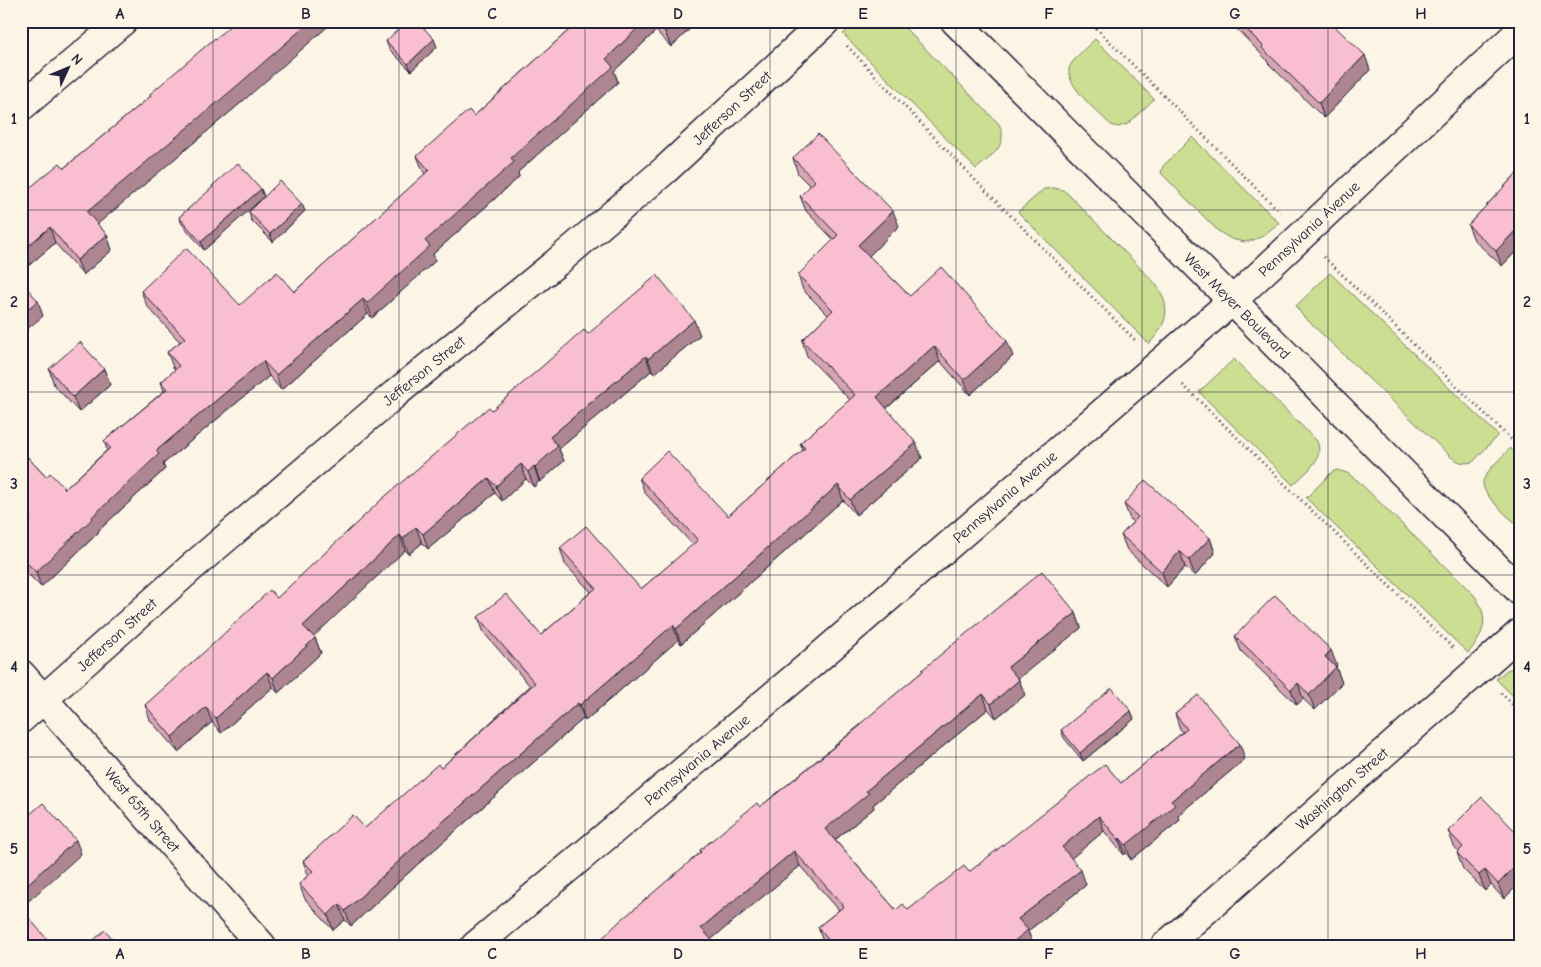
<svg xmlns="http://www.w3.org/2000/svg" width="1541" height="967" font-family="'Comic Neue',sans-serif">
<rect width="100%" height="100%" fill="#fcf5e5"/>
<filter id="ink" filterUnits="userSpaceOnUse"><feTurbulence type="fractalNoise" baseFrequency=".02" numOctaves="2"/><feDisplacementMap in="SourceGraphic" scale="10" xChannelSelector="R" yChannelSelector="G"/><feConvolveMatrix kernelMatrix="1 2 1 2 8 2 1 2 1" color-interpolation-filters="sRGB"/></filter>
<g filter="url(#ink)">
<g fill="#ccde92" stroke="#778066">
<path d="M862,21H893L905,28L999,124C1010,145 990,157 976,169L843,34L853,25Z"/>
<path d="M1095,39L1154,99L1128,124L1118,127L1111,125C1100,114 1066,86 1069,69C1071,60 1088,46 1095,39Z"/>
<path d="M1192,137L1279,223L1261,237L1253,240L1245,242L1231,239L1218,231L1161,173L1163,166Z"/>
<path d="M1054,188L1063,190L1068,194L1155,283C1172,307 1168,323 1149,344L1018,212L1044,189Z"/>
<path d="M1330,273L1498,435L1474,461C1466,465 1458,462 1451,457L1302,315L1296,306Z"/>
<path d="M1234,359L1317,441C1325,460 1305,473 1293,485L1199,392Z"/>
<path d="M1510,448L1520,458V527C1511,519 1481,495 1483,482C1484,473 1503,456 1510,448Z"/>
<path d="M1337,470L1347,473L1358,481L1474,595C1490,617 1485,634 1468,653L1306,498L1331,473Z"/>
<path d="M1520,665V703L1496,679L1507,670Z"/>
</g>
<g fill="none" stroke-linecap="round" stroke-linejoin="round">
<defs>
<g id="minor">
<path d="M21,107L123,21"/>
<path d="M21,674L262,946"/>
<path d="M21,719L193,566L395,394L556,263L665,170L826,21"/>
<path d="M475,946L810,665L1232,301L1520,31"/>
<path d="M1165,946L1520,633"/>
</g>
<path id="secondary" d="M955,21L1520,591"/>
</defs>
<use href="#minor" stroke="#22223b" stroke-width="31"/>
<use href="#secondary" stroke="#22223b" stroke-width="31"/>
<g stroke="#22223b" stroke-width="3" stroke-dasharray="1 4" stroke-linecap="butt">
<path d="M1089,21L1280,212"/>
<path d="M847,46L976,181L1137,342"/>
<path d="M1324,257L1520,448"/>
<path d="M1183,385L1454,649"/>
<path d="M1501,693L1520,712"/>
</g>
<use href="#minor" stroke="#fcf5e5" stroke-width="28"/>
<use href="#secondary" stroke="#fcf5e5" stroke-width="28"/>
</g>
<g fill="#d6a4b3" stroke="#22223b">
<path d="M579,21H698L671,47L656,31L614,71L618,82L518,172L519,177L433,254L435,261L372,318L368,314L281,390L269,376L163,464L165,469L98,531V533L41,587L21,567V527L26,522L21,517V450L46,477L65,489L107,450L104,441L164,391L161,382L175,370L173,367L167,352L180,342L147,306L141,291L240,305L294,292L425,174L423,171L417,156L474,116Z"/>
<path d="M1229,21H1329L1370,70L1324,118L1268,63L1266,59Z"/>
<path d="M386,41L437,47L411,71L389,49Z"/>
<path d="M150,94L243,101L97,224L107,235L112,250L83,275L55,243L21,272L64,168L151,96Z"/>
<path d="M793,158L899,226L869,256L910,296L1013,356L970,395L940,361L886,409L922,458L856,515L843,500L681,644L678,640L585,721L584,718L418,864L351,926L345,920L333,930L305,899L299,884L308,875L303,861L365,828L441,768L530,686L484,633L478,617L541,635L591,592L565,564L560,548L641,589L693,545L645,493L639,478L728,516L803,450L800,443L850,400L807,356L802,340L828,315L803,290L798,275L834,240L806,211L800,196L810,186L798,174Z"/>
<path d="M1520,170V247L1502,266L1474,240L1468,225Z"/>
<path d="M212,186L261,189L264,197L305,211L273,242L251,220L249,212L263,197L204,250L182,224L179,217L213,188Z"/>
<path d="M588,334L700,335L654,374L651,371L559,449L564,461L540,482L539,481L534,487L526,479L502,501L495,493L428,549L422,543L409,554L405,550L313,636L315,638L321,653L278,693L273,687L221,733L212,722L178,752L150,720L145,705L277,598L492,410Z"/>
<path d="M49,369H104L110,385L79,412L54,385Z"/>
<path d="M1124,504L1210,538L1215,553L1195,576L1185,567L1167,587L1127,550L1121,535L1133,522L1130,519Z"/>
<path d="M1076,613L1081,628L1018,678L1019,680L1025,695L996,718L988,709L873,805L874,808L835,840L896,910H908L969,872L1121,783L1183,732L1180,729L1175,714L1245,759L1178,815L1180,820L1131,860L1126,853L1124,855L1104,831L1071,858L1086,885L1028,931L1033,945L1032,946H827L823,942L818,927L839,910L800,866L711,939L594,946L701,852L700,850L760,807L860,725L923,671L922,670Z"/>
<path d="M1235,636L1337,666L1336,667L1342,683L1315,710L1303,699L1297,705L1241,651Z"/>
<path d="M1131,711L1134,719L1083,761L1064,738L1061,730Z"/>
<path d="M1482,797L1504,899L1491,885L1485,891L1463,869L1457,853L1459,852L1454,846L1448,831Z"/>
</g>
<g fill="#ae8692" stroke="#22223b">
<path d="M311,21H334L243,101L93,228L87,212Z"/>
<path d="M645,21H653L656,31L614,71L618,82L518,172L519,177L433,254L435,261L372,318L367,303L425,241L511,158L606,59Z"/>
<path d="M676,21H698L671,47L665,32Z"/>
<path d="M434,39L437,47L411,71L408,64Z"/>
<path d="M1365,55L1370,70L1324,118L1319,103Z"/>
<path d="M261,189L264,197L204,250L201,242Z"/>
<path d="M302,204L305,211L273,242L270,234Z"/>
<path d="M893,211L899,226L864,261L858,245Z"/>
<path d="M1520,226V247L1502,266L1496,251Z"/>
<path d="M50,227L55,243L21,272V252Z"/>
<path d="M107,235L112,250L83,275L77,260Z"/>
<path d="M363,299L368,314L281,390L276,375Z"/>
<path d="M38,301L43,316L21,334V314Z"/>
<path d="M694,320L700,335L654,374L648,359Z"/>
<path d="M1007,341L1013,356L970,395L964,380Z"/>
<path d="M934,346L940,361L882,412L877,397Z"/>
<path d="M646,356L651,371L559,449L564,461L540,482L535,467L550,437Z"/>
<path d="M263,361L269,376L163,464L165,469L98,531V533L41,587L36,572L92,517L156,451Z"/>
<path d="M104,369L110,385L79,412L73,397Z"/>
<path d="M916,443L922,458L856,515L850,500Z"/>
<path d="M521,464L526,479L502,501L496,486Z"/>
<path d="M534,466L539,481L534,487L528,472Z"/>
<path d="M489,478L495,493L428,549L423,534Z"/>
<path d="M838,485L843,500L681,644L676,629Z"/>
<path d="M416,527L422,543L409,554L403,539Z"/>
<path d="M400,535L405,550L309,641L303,626Z"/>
<path d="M1210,538L1215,553L1195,576L1189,560Z"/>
<path d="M1180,551L1185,567L1167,587L1162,572Z"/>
<path d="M1076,613L1081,628L1014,682L1008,667Z"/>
<path d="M673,625L678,640L585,721L580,705Z"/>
<path d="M315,638L321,653L278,693L273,678Z"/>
<path d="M1331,650L1337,666L1331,672L1325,657Z"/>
<path d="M1336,667L1342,683L1315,710L1309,695Z"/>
<path d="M267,672L273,687L221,733L216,718Z"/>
<path d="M1019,680L1025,695L996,718L991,704Z"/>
<path d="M1298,683L1303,699L1297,705L1291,690Z"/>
<path d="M983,694L988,709L873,805L874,808L831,843L825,829L866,791Z"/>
<path d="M578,703L584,718L418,864L351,926L345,911L412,849Z"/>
<path d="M206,707L212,722L178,752L172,737Z"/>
<path d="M1131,711L1134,719L1083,761L1080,753Z"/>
<path d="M1240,744L1245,759L1178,815L1180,820L1131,860L1126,845L1171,801Z"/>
<path d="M1099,816L1104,831L1067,862L1062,847Z"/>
<path d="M1120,838L1126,853L1124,855L1119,840Z"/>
<path d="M76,840L81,854L21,908V890Z"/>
<path d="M794,851L800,866L707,943L701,928Z"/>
<path d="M1520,862V883L1504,899L1498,884Z"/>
<path d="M1081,870L1086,885L1028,931L1033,945L1032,946H1008L1018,919Z"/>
<path d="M1485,870L1491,885L1485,891L1479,875Z"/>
<path d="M339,904L345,920L333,930L328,915Z"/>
</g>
<g fill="#f9bfd0" stroke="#22223b">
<path d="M235,21H311L238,85L87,212L107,235L77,260L50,227L21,252V195L60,163L64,168L151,96L150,94L215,38V39Z"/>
<path d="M407,21H417L434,39L408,64L386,41Z"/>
<path d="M579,21H645L606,59L613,67L511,158L514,162L425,241L430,246L367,303L363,299L276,375L263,361L156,451L159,454L92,517L93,518L36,572L21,557V527L31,518L21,508V450L46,477L50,473L65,489L110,448L104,441L167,389L161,382L179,366L167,352L185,338L141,291L186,248L240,305L277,272L294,292L429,170L417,156L469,110L474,116Z"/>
<path d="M656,21H676L665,32Z"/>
<path d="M1238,21H1329L1365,55L1319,103L1262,48L1263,46Z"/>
<path d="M818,134L893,211L858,245L910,296L941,267L1007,341L964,380L934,346L877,397L916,443L850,500L838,485L676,629L673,625L580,705L578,703L412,849L345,911L339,904L328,915L299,884L313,871L303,861L353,815L365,828L438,764L441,768L535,683L478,617L506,594L541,635L596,588L560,548L586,526L641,589L698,540L639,478L667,451L728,516L805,448L800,443L855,395L802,340L833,310L798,275L838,235L800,196L815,181L793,158Z"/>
<path d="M238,163L261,189L201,242L179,217L213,187L212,186Z"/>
<path d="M1520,170V226L1496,251L1468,225Z"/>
<path d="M280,181L302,204L270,234L249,212Z"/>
<path d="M657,275L694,320L648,359L646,356L550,437L558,446L535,467L534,466L528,472L521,464L496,486L489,478L423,534L416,527L403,539L400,535L303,626L315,638L273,678L267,672L216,718L206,707L172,737L145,705L213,644L270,590L277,598L381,500L489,407L492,410L584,330L588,334Z"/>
<path d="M21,281L38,301L21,314Z"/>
<path d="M80,342L104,369L73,397L49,369Z"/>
<path d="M1145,480L1210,538L1189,560L1180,551L1162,572L1121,535L1138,517L1124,504Z"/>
<path d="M1042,571L1076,613L1008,667L1019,680L991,704L983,694L866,791L869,793L825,829L896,910L903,904L908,910L964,866L969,872L1105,764L1121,783L1187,729L1175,714L1198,695L1240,744L1171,801L1175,805L1126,845L1120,838L1119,840L1099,816L1062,847L1081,870L1018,919L1028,930L1008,946H833L818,927L844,906L794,851L701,928L717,946H594L620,921L701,852L700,850L757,803L760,807L861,725L860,724L923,671L922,670Z"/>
<path d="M1275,595L1331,650L1325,657L1336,667L1309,695L1298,683L1291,690L1235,636Z"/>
<path d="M1112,688L1131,711L1080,753L1061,730Z"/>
<path d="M1482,797L1520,836V862L1498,884L1485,870L1479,875L1457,853L1463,847L1448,831Z"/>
<path d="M43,803L76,840L21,890V822Z"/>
<path d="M21,909L53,946H21Z"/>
<path d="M105,930L119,946H87Z"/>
<path d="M1280,942L1283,946H1276Z"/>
<path d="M165,943L167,946H162Z"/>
</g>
</g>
<path fill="none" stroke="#22223b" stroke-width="1" stroke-opacity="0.55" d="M213,21V946M399,21V946M585,21V946M770,21V946M956,21V946M1142,21V946M1328,21V946M21,210H1520M21,392H1520M21,575H1520M21,757H1520"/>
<g text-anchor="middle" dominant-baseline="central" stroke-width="4" stroke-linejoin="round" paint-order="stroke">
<g font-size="15" fill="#22223b" stroke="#fcf5e5">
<text transform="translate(732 108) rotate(-43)">Jefferson Street</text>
<text transform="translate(1309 229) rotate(-43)">Pennsylvania Avenue</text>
<text transform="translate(1237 306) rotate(45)">West Meyer Boulevard</text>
<text transform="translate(424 371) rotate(-39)">Jefferson Street</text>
<text transform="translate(1005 497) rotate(-41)">Pennsylvania Avenue</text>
<text transform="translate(117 635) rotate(-42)">Jefferson Street</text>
<text transform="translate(697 760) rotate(-40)">Pennsylvania Avenue</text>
<text transform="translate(1342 789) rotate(-41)">Washington Street</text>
<text transform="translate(142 810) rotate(49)">West 65th Street</text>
</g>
</g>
<rect width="1541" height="967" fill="none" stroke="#fcf5e5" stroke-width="55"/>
<g transform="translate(68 68) rotate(46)" stroke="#fcf5e5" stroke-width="4" paint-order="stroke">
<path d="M0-4L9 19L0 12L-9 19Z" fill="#22223b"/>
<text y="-8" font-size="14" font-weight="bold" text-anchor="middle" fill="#22223b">N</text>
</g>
<rect x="28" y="28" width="1486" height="912" fill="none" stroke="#22223b" stroke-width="2"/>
<g font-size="16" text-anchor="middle" font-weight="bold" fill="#22223b">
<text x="120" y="19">A</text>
<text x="306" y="19">B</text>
<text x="492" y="19">C</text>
<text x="678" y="19">D</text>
<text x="863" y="19">E</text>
<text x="1049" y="19">F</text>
<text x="1235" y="19">G</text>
<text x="1421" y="19">H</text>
<text x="14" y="124">1</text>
<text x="1527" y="124">1</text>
<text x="14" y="307">2</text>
<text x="1527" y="307">2</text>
<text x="14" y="489">3</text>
<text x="1527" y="489">3</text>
<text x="14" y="672">4</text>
<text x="1527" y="672">4</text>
<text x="14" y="854">5</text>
<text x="1527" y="854">5</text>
<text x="120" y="959">A</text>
<text x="306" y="959">B</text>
<text x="492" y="959">C</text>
<text x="678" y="959">D</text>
<text x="863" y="959">E</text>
<text x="1049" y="959">F</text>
<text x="1235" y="959">G</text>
<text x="1421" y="959">H</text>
</g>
</svg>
